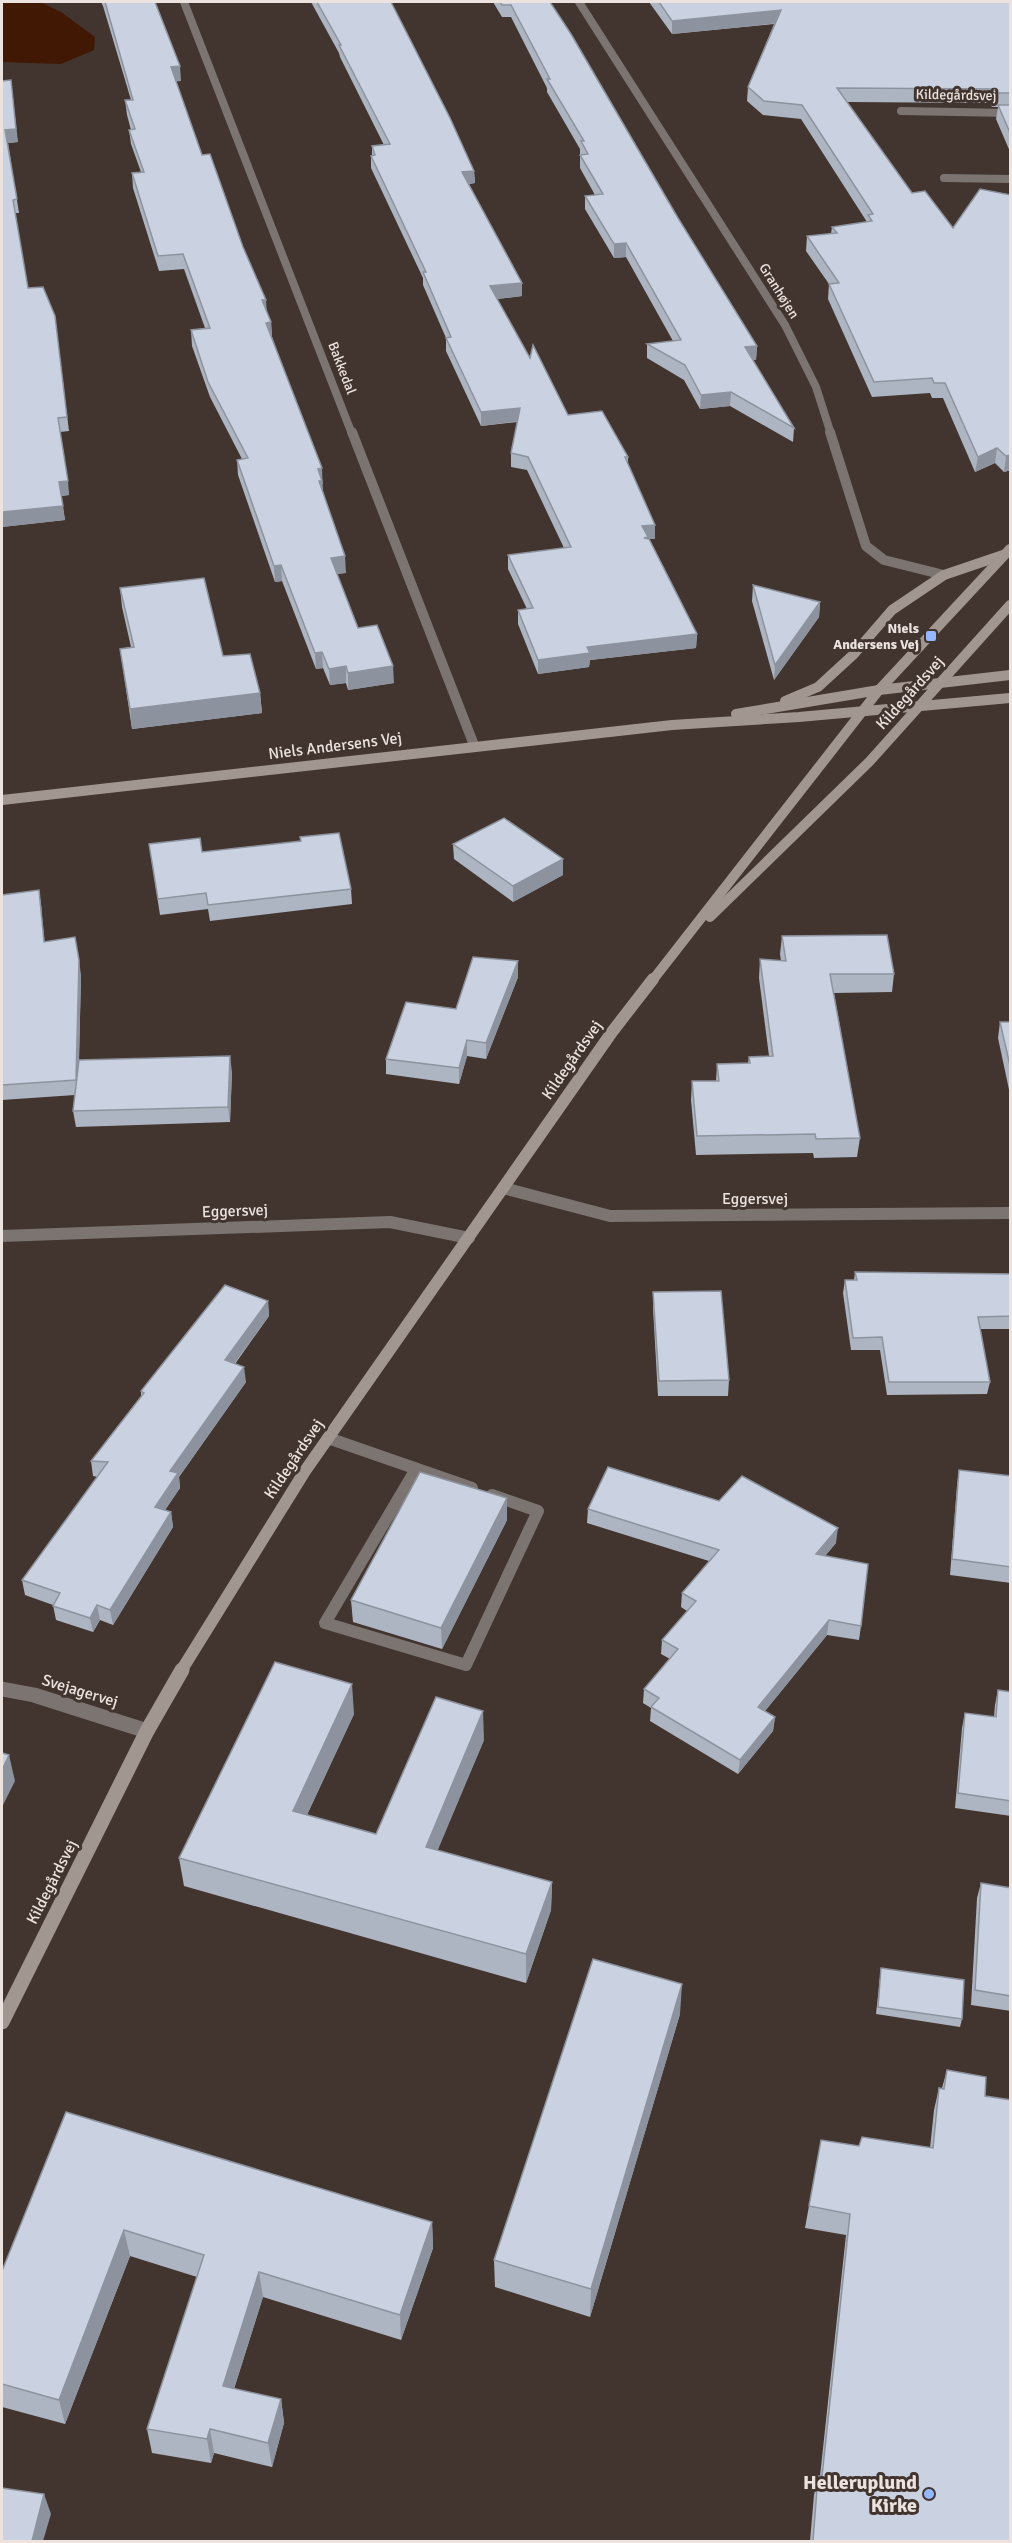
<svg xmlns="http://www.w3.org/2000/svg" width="1012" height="2543" font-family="Signika,sans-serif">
<rect width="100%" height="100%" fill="#42342e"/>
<path fill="#411803" d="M2,2H40L61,12L95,37L94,50L61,64L2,62Z"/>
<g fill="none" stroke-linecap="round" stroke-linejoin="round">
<g stroke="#7c7471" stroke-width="8">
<path d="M901,111L1010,113"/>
<path d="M944,178L1010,179"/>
</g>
<g stroke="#7c7471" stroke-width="12">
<path d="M328,1438L472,1488"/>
<path d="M416,1469L325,1623L466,1665L538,1511L492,1495"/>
</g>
<g stroke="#7c7471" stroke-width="8">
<path d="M184,2L352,434"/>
<path d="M579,2L785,325L816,387L831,434"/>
</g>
<g stroke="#7c7471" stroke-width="10">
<path d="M352,432L474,745"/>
<path d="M830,432L866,546L884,560L944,575"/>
</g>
<g stroke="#7c7471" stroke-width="12">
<path d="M503,1188L610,1216L1010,1213"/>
<path d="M2,1236L390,1222L469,1238"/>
</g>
<path stroke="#7c7471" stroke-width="15" d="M2,1689L34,1695L147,1731"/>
<g stroke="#a29691" stroke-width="10">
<path d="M785,701L818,687L854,654L892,610L944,575L1003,555"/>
<path d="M736,714L879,690L1010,675"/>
<path d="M2,800L672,725L799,717L1010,698"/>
<path d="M710,917L869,762L1010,605"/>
<path d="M652,981L879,690L1010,549"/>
</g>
<path stroke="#a29691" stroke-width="12" d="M181,1671L305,1471L612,1032L653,979"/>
<path stroke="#a29691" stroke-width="15" d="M2,2022L147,1731L182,1670"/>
</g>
<g fill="#aeb5c2">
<path d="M101,2H155L181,81H176L202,155L271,322L272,337L323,484H322L323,491L346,573L337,574L358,628L394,683L348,690L346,683L330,685L323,668L316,669L282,581L275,582L238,475L237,460L242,459L210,397L192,346L191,330L205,328L184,269L159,271L133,188L132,173L141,172L131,144L129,130H131L127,115L125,100H131L103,6Z"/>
<path d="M311,2H391L474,171L475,183L469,184L522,283V296L497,299L530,358L568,415L628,457V464L655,539H649L697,634L696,648L590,660L589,667L538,674L518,624V610L527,609L508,569V555L564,548L527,470L511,467V453L518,422L481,426L446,351V338L423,285V278L371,168V156L372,155V146L384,145L340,57L339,53Z"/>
<path d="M493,2H550L678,218L757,346L756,360H753L794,428L793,442L730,406L700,409L684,380L647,358V344L673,341L626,257L614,258L585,209V196L595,195L580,168V149L547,92V88L511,17H502Z"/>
<path d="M649,2H1011V154L996,119L998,107H992L990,103L847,102L912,193L925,191L1011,470L1004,472L995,463L975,472L943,398H932L930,393L872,397L828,299L829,284L806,251L807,236L831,234L832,227L867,222L801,119L763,115L747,101L748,87L774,24L672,34Z"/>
<path d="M2,81L18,142L8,143L19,213H15L28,288L55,316L69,431L60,432L69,495L61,496L65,520L2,527Z"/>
<path d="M753,585L820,602L819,617L774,680L752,601Z"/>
<path d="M120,588L223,656L260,693L262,713L132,729L120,649L131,647L122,607Z"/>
<path d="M300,837L351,889L352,904L210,921L208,909L160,915L149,844L202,852L300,841Z"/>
<path d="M453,844L563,875L513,902L454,859Z"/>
<path d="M41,905L44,942L81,975L79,1063L232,1072L230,1122L76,1127L73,1111L75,1095L2,1100V908Z"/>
<path d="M782,936L894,974L892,992L834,993L860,1138L857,1157L814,1158L813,1153L696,1155L691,1100L692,1081H716L717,1064L748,1063L749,1057L769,1056L759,978L760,959L781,961L780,954Z"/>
<path d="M518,961V977L486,1059L467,1056L459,1084L386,1074V1059L456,1009Z"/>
<path d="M1000,1022H1011V1099L998,1038Z"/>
<path d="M855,1272L1011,1274V1329H980L990,1382L987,1394L887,1395L880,1350H851L843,1293L845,1280H854Z"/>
<path d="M653,1292L729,1380L728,1396H658L653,1308Z"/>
<path d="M268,1301L269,1316L235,1364L246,1382L179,1477L180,1488L165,1510L171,1512L173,1527L113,1625L100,1620L93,1632L56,1620L53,1605L25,1595L22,1580L98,1477L93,1476L91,1461L141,1396V1391Z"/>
<path d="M959,1470L1011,1476V1583L950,1575L957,1486Z"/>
<path d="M588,1509L836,1543L825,1556L861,1626L859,1640L827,1635L765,1711L775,1717L773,1731L738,1774L650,1721L651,1708L643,1703L644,1689L670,1659L661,1654L662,1640L687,1611L681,1607L682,1593L709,1561L587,1523Z"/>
<path d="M507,1520L442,1649L353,1622L351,1600Z"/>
<path d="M998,1690L1011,1692V1816L955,1808L962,1728L965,1713L994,1717L995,1705Z"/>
<path d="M354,1714L307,1815L376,1834L484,1740L437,1850L552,1882L551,1910L526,1983L184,1886L179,1858Z"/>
<path d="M981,1883L1011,1888V2011L971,2005L977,1898Z"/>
<path d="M881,1968L962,2019L960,2027L876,2014Z"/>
<path d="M680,2014L590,2317L495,2287L494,2260Z"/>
<path d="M947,2070L985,2096L1011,2541H810L814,2495L818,2476H820L846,2235L805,2228L821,2140L859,2146L930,2148L934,2110L939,2088H942Z"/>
<path d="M66,2112L432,2222L433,2248L401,2340L263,2297L234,2389L281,2399L284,2423L272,2467L214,2453L211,2463L152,2453L147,2429L197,2277L130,2256L65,2424L2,2407V2271Z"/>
</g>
<g fill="#8d939e">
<path d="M781,10L780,23L672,34V21Z"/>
<path d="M180,66L181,81L172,82L171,67Z"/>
<path d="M11,80L18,142L7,143L5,130Z"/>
<path d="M474,171L475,183L462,185V172Z"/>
<path d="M626,243V257L614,258V244Z"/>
<path d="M522,283V296L490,300V286Z"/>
<path d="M262,300H266L267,315Z"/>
<path d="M271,322L272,337L267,339L266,323Z"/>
<path d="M757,346L756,360L744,361L745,347Z"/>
<path d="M731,392L730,406L700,409L701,395Z"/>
<path d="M520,408V421L481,426V412Z"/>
<path d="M997,448L995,463L975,472L978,457Z"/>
<path d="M1011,455V470L1004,472L1006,456Z"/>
<path d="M322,468L323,497H320L318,469Z"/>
<path d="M68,481L69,495L61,496L59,482Z"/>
<path d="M63,506L65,520L2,527V512Z"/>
<path d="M655,525V539H648L647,551L642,526Z"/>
<path d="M345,556L346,573L332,574L331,558Z"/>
<path d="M281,565L282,581L275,582L274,566Z"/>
<path d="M820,602L819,617L774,680L775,665Z"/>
<path d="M697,634L696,648L590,660L589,667L538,674V660L587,647Z"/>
<path d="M322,652L323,668L316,669L315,653Z"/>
<path d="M346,666V683L330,685L329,669Z"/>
<path d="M393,666L394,683L348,690V673Z"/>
<path d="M260,693L262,713L132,729L130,709Z"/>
<path d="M563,859V875L513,902V886Z"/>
<path d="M39,890L41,905L46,956L44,942Z"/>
<path d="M79,960L81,975L78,1095L76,1080Z"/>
<path d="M518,961V977L486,1059V1043Z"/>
<path d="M467,1040V1056L459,1084V1068Z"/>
<path d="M230,1056L232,1072L230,1122L228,1107Z"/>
<path d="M268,1301L269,1316L226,1375L225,1360Z"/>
<path d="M244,1367L246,1382L179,1477L180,1488L157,1522L155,1507L170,1471Z"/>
<path d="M507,1498V1520L442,1649L441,1628Z"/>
<path d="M171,1512L173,1527L113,1625L110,1610Z"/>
<path d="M838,1528L836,1543L814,1569L816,1554Z"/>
<path d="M97,1605L100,1620L93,1632L90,1618Z"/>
<path d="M829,1620L827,1635L756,1722L758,1707Z"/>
<path d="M352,1684L354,1714L295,1840L293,1811Z"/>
<path d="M483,1711L484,1740L427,1876L426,1847Z"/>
<path d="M775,1717L773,1731L738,1774L740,1760Z"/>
<path d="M9,1755L15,1781L2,1807V1770Z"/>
<path d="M552,1882L551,1910L526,1983V1954Z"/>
<path d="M682,1984L680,2014L590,2317L591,2289Z"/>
<path d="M432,2222L433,2248L401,2340L400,2315Z"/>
<path d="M124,2230L130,2256L65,2424L59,2400Z"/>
<path d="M259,2272L263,2297L227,2411L223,2386Z"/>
<path d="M281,2399L284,2423L272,2467L268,2443Z"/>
<path d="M210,2429L214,2453L211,2463L207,2439Z"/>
<path d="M44,2494L51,2514L43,2541H32Z"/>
</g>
<g fill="#cad2e1" stroke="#8d939e" stroke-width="1.5">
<path d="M105,2H155L180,66L171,67L202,155L210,154L243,247L266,300H262L271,322L266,323L322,468L318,469L322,481H319L345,556L331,558L358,628L377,625L393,666L348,673L346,666L329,669L322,652L315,653L281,565L274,566L237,460L248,458L208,382L191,330L210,328L183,254L158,256L132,173L144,172L129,130L135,129L125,100H133Z"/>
<path d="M317,2H391L450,118L474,171L462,172L522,283L490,286L530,358L533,345L568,415L602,411L628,457H625L655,525L642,526L648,537L644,538L649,539L697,634L587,647L590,653L538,660L518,610L533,608L508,555L571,547L528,457L511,453L520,408L481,412L446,338L451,337L423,272H426L371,156L375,155L372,146L390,144L339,45H341Z"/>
<path d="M500,2H550L571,34L678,218L757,346L745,347L794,428L731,392L701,395L685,365L647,344L681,340L626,243L614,244L585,196L603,194L580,155L588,154L581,141H584L547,79H550L511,5H502Z"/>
<path d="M659,2H1011V93H993L992,89L837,88L912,193L925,191L953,228L980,189L1011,195V455L1006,456L997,448L978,457L945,383H934L932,378L874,382L829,284L839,283L807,236L837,233L832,227L872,221L868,215L873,214L802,105L764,101L748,87L781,10L672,21Z"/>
<path d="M11,80L16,129L5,130L17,199L13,200L28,288L43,287L55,316L67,417L58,418L68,481L59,482L63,506L2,512V81Z"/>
<path d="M998,105H1011V135Z"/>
<path d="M204,578L223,656L250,654L260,693L130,709L120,649L134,647L120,588Z"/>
<path d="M753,585L820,602L775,665Z"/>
<path d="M504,818L563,859L513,886L453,844Z"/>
<path d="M339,833L351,889L208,905L206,893L158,899L149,844L200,838L202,852L301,841L300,837Z"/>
<path d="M39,890L44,942L75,937L79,960L76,1080L2,1085V895Z"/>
<path d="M887,935L894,974H830L860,1138L816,1139L815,1134L697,1136L692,1081H719L717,1064L750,1063L749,1057L773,1056L760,959L786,961L782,936Z"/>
<path d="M473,957L518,961L486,1043L467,1040L459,1068L386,1059L406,1002L456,1009Z"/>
<path d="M1000,1022H1011V1070Z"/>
<path d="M230,1056L228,1107L73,1111L79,1060Z"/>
<path d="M855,1272L1011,1274V1316L978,1317L990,1382H889L882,1337L853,1338L845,1280H857Z"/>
<path d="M225,1285L268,1301L225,1360L244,1367L170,1471L178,1473L155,1507L171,1512L110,1610L97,1605L90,1618L53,1606L60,1593L22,1580L108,1462L91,1461L144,1393L141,1391Z"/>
<path d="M721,1291L729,1380L659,1381L653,1292Z"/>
<path d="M608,1467L719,1501L742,1476L838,1528L816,1554L868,1564L861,1626L829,1620L758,1707L775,1717L740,1760L651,1707L659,1698L644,1689L678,1649L662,1640L696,1601L682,1593L719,1550L588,1509Z"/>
<path d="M959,1470L1011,1476V1567L952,1559Z"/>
<path d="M420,1472L507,1498L441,1628L351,1600Z"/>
<path d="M275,1662L352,1684L293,1811L376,1834L436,1697L483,1711L426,1847L552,1882L526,1954L179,1858Z"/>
<path d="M998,1690L1011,1692V1801L958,1793L965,1713L996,1717Z"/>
<path d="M2,1753L9,1755L2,1770Z"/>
<path d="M981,1883L1011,1888V1996L975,1990Z"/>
<path d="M593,1959L682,1984L591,2289L494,2260Z"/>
<path d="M881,1968L964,1980L962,2019L878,2007Z"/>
<path d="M947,2070L986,2077L985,2096L1011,2100V2541H813L818,2476H822L850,2214L809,2206L821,2140L859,2146L862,2137L933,2148L939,2088L944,2089Z"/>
<path d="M66,2112L432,2222L400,2315L259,2272L223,2386L281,2399L268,2443L210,2429L207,2439L147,2429L204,2255L124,2230L59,2400L2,2384V2271Z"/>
<path d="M2,2488L44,2494L32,2541H2Z"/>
</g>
<g fill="#95b7fd" stroke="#42342e" stroke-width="2">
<rect x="925" y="630" width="12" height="12" rx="3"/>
<circle cx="929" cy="2494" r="6"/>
</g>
<g text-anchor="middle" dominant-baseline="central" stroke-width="6" stroke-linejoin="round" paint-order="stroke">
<g font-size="14" fill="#ece3df" stroke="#42342e">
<text transform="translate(956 95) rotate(1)">Kildegårdsvej</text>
<text transform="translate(779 291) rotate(58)">Granhøjen</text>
<text transform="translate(342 368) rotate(69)">Bakkedal</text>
</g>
<g font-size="14" font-weight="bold" fill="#ece3df" stroke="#42342e" text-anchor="end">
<text x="919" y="628">Niels<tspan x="919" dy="16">Andersens Vej</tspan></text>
</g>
<g font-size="16" fill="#ece3df" stroke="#42342e">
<text transform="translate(910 693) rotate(-48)">Kildegårdsvej</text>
<text transform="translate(335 746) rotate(-7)">Niels Andersens Vej</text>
<text transform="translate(572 1060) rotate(-55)">Kildegårdsvej</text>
<text x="755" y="1199">Eggersvej</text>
<text transform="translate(235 1211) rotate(-2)">Eggersvej</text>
<text transform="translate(294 1459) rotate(-56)">Kildegårdsvej</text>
<text transform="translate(80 1691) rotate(17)">Svejagervej</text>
<text transform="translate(52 1882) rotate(-63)">Kildegårdsvej</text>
</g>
<g font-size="20" font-weight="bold" fill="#ece3df" stroke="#42342e" text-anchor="end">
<text x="917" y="2482">Helleruplund<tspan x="917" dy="23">Kirke</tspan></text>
</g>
</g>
<rect width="1012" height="2543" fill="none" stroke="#ece3df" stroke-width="6"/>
</svg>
